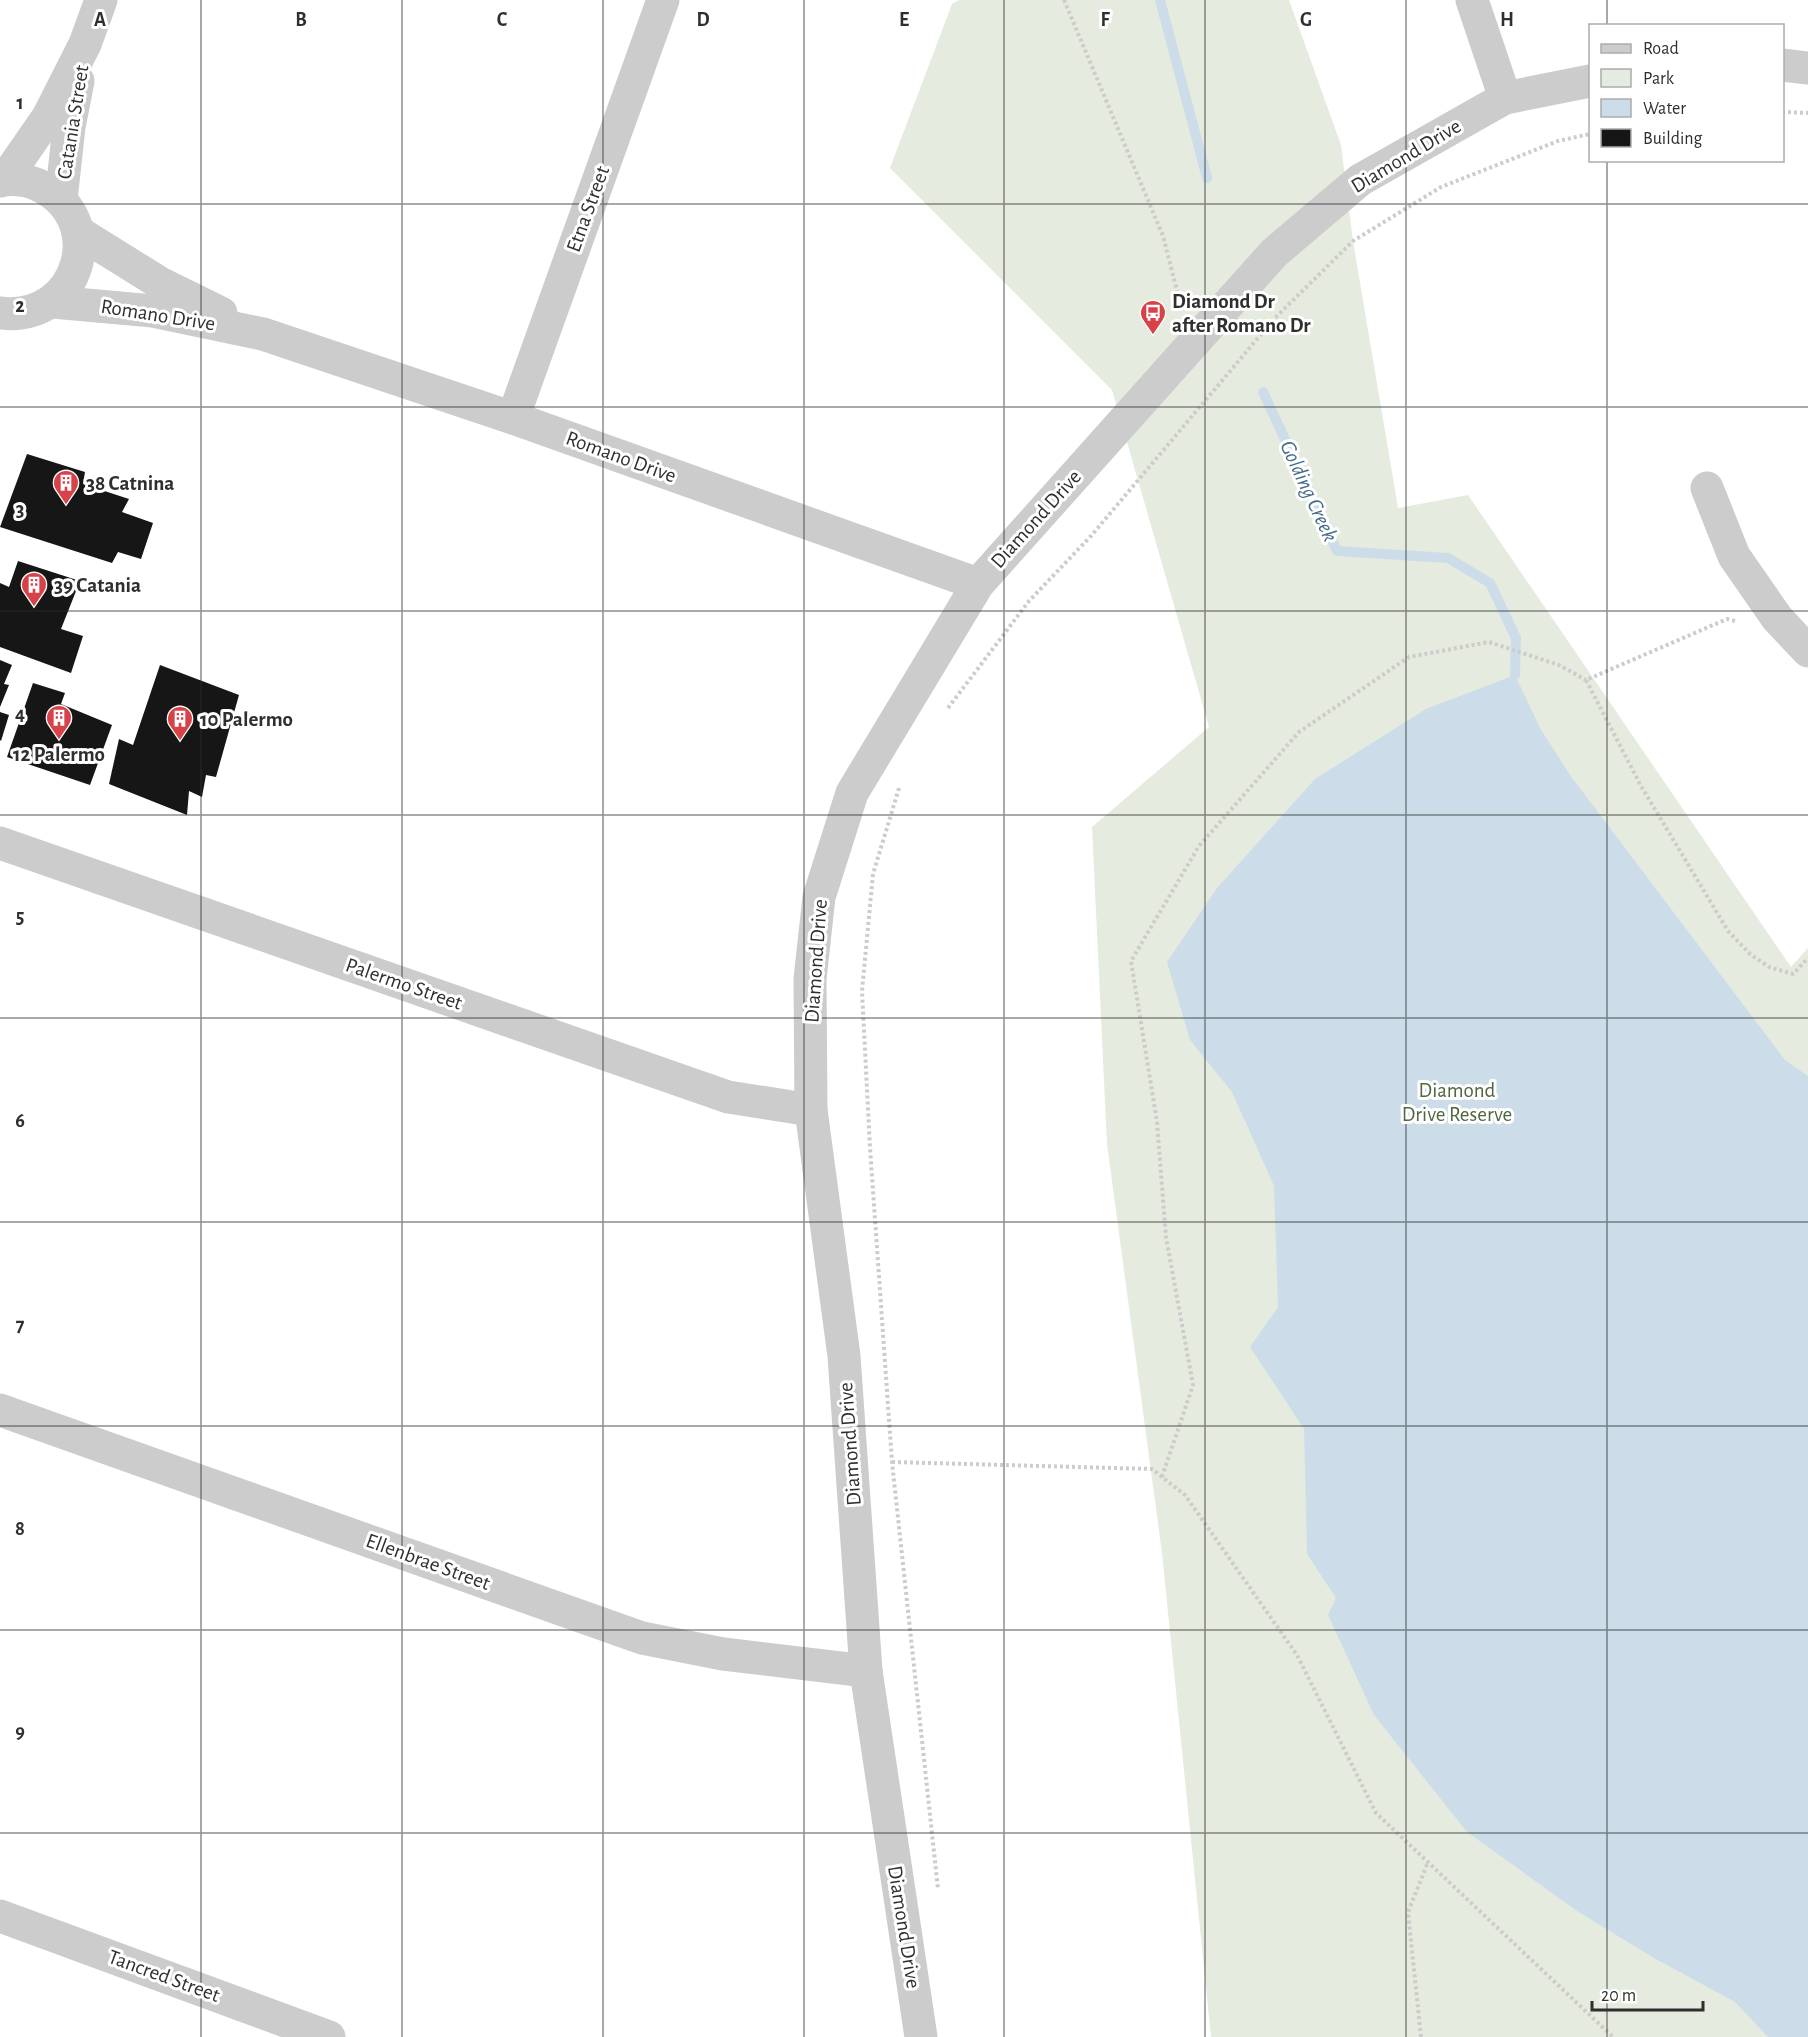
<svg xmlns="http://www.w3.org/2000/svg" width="1808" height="2037" font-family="'Alegreya Sans',sans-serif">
<rect width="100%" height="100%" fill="#fff"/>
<path fill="#e5ebde" d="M959,0H1289L1341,145L1353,241L1398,508L1468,495L1791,967L1808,948V2037H1211L1162,1553L1107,1144L1092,827L1209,727L1112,390L890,168L952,4Z"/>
<path fill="#ccdde9" d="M1515,675L1540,728L1570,775L1785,1060L1808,1076V2037H1768L1735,2002L1654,1958L1577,1911L1467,1832L1374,1715L1328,1615L1336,1598L1307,1554L1304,1429L1250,1347L1278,1307L1274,1186L1232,1092L1190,1040L1167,962L1217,888L1315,779L1426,709Z"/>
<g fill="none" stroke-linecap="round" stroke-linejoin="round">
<g stroke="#ccdde9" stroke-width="10">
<path d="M1160,0L1207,178"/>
<path d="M1263,392L1337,551L1448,558L1490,583L1516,638L1515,675"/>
</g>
</g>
<g fill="#161616">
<path d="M27,454L85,472L83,484L129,499L122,512L153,523L141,559L118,552L112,563L0,527Z"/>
<path d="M18,561L80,581L61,629L83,636L71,673L0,647V583L9,587Z"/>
<path d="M0,660L12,665L4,684L9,685L0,707Z"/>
<path d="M160,665L239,695L216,777L206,775L202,797L189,791L187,815L109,784L119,739L133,745Z"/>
<path d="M33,683L65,693L61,704L112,725L90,785L7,757Z"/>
<path d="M0,712L9,715L1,741L0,740Z"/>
</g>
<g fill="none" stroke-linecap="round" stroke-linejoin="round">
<g stroke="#ccc" stroke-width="4" stroke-dasharray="3 3" stroke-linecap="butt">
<path d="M1064,0L1163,236L1180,303"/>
<path d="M1782,112L1808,113"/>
<path d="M1735,621L1727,619L1586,680L1641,786L1728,931L1750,954L1769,967L1793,974L1808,958"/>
<path d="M948,708L1029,601L1091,536L1274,319L1353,241L1441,187L1558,141L1590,134"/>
<path d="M899,788L873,874L862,991L870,1148L892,1462L938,1889"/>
<path d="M892,1462L1152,1469L1185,1495L1297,1655L1376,1813L1613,2037"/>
<path d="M1162,1477L1193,1385L1166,1237L1157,1122L1131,961L1199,846L1299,732L1409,657L1489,642L1559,665L1586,680"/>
<path d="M1421,2037L1408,1912L1428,1862"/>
</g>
<g stroke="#ccc" stroke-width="33">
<path d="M1472,0L1505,98"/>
<path d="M1782,65L1808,68"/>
<path d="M5,179L48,117L85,44L101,0"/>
<path d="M0,181C11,178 26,180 36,184C111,216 81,323 0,313"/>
<path d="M61,200L69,127L78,81"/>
<path d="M78,232L160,283L221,313"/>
<path d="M53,302L153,311L263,334L513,418L978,584"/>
<path d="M513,418L663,0"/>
<path d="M1707,488L1734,556L1777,618L1808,651"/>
<path d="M0,843L728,1097L811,1110"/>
<path d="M0,1410L642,1638L723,1654L866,1671"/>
<path d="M0,1916L329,2037"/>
<path d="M921,2037L866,1671L844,1356L811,1110L810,979L819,897L852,793L978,584L1274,253L1360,180L1505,98L1590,81"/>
</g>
</g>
<path fill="none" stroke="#2f2f2f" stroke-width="1.5" stroke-opacity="0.55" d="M201,0V2037M402,0V2037M603,0V2037M804,0V2037M1004,0V2037M1205,0V2037M1406,0V2037M1607,0V26M1607,160V2037M0,204H1808M0,407H1808M0,611H1808M0,815H1808M0,1018H1808M0,1222H1808M0,1426H1808M0,1630H1808M0,1833H1808"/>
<defs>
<symbol id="bus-pin" viewBox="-11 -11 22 30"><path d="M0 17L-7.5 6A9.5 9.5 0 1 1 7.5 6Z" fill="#d74148" stroke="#fff"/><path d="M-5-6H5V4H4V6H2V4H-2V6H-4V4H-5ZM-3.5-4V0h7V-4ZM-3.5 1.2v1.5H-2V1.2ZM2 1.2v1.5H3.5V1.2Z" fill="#fff"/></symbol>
<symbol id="building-pin" viewBox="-11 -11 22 30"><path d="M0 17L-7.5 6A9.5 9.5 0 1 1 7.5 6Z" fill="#d74148" stroke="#fff"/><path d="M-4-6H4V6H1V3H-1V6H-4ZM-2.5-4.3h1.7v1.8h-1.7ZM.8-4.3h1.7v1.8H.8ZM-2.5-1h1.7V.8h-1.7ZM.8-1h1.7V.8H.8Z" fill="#fff"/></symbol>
</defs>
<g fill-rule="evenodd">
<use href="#bus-pin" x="1138" y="298" width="30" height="40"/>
<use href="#building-pin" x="51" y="468" width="30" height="40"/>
<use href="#building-pin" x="19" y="570" width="30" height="40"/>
<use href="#building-pin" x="44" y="703" width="30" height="40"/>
<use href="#building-pin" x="165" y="704" width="30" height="40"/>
</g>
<g text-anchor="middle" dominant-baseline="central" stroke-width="6" stroke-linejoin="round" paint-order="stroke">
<g font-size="21" fill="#2f2f2f" stroke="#fff">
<text transform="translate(73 122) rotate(-81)">Catania Street</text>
<text transform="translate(1406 156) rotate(-31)">Diamond Drive</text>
<text transform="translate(588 209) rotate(-70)">Etna Street</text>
<text transform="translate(158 315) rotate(9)">Romano Drive</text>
<text transform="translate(621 457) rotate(20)">Romano Drive</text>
<text transform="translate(1036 519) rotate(-48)">Diamond Drive</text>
<text transform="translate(816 961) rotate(-86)">Diamond Drive</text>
<text transform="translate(404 984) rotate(19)">Palermo Street</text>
<text transform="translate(850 1444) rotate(-94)">Diamond Drive</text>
<text transform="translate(428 1562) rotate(20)">Ellenbrae Street</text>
<text transform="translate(904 1927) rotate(81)">Diamond Drive</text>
<text transform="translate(164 1976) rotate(20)">Tancred Street</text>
</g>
<g font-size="21" font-weight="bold" fill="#2f2f2f" stroke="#fff" text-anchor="start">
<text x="1172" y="301">Diamond Dr<tspan x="1172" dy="24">after Romano Dr</tspan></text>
<text x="86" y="483">38 Catnina</text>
<text x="54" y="585">39 Catania</text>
<text x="200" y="719">10 Palermo</text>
<text x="59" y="754" text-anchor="middle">12 Palermo</text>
</g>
<g font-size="21" fill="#516740" stroke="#fff">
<text x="1457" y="1090">Diamond<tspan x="1457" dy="24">Drive Reserve</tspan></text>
</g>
<g font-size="22" font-style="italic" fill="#446d8b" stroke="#fff">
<text transform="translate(1309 491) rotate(65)">Golding Creek</text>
</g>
</g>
<g font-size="20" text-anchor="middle" font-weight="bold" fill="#2f2f2f" stroke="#fff" stroke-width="6" stroke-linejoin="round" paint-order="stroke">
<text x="100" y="26">A</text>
<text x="301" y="26">B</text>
<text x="502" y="26">C</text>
<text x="703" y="26">D</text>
<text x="904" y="26">E</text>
<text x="1105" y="26">F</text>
<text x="1306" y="26">G</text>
<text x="1507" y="26">H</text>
<text x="20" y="109">1</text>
<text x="20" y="312">2</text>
<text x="20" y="516">3</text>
<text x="20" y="720">4</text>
<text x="20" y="923">5</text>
<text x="20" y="1127">6</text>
<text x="20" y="1331">7</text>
<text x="20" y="1535">8</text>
<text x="20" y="1738">9</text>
</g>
<rect x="1589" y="24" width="195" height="138" fill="#ffffff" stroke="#acacac" stroke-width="1.5"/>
<rect x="1601" y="44" width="30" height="9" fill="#cccccc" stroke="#acacac" stroke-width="1.5"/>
<text x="1643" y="54" font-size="18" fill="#2f2f2f">Road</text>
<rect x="1601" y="69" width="30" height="18" fill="#e5ebde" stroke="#acacac" stroke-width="1.5"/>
<text x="1643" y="84" font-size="18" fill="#2f2f2f">Park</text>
<rect x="1601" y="99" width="30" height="18" fill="#ccdde9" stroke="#acacac" stroke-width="1.5"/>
<text x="1643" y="114" font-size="18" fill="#2f2f2f">Water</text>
<rect x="1601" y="129" width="30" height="18" fill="#161616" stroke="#acacac" stroke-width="1.5"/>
<text x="1643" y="144" font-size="18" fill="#2f2f2f">Building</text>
<path d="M1592 2001v9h111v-9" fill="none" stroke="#2f2f2f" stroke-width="3"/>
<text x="1601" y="2001" font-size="18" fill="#2f2f2f" stroke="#ffffff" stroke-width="4.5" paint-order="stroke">20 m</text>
</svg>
